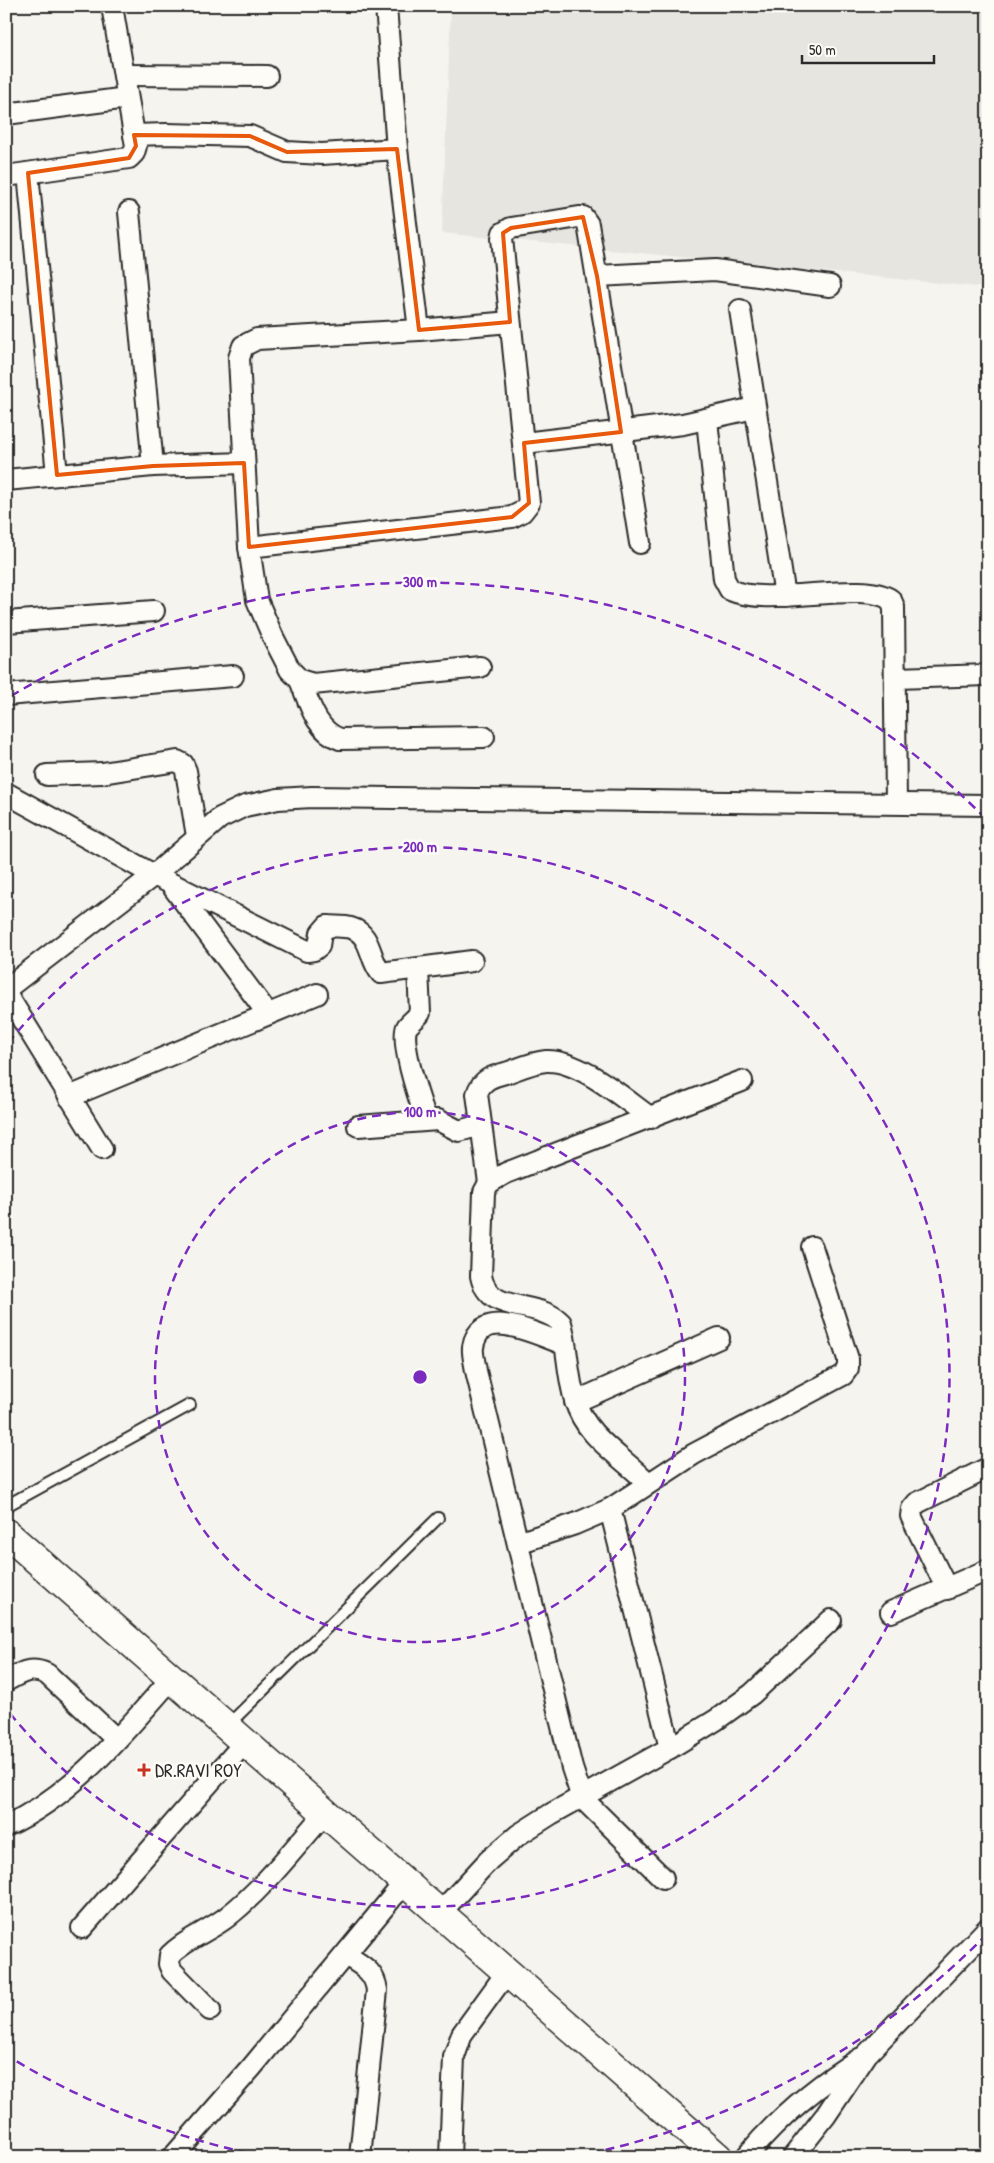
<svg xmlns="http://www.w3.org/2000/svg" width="994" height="2163" font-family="'Patrick Hand',sans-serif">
<rect width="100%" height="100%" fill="#f5f4ef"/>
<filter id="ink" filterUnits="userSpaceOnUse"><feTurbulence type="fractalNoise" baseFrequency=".02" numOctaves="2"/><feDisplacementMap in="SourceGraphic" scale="10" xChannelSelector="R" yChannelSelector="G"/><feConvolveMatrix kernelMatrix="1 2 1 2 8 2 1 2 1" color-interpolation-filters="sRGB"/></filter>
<g filter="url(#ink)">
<path fill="#e6e5e0" d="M451,6H988V288L442,233Z"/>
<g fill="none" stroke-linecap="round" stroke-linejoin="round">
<defs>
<g id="lane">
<path d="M6,1506L190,1405"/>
<path d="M227,1726L438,1518"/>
</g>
<g id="street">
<path d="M386,6L397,149L419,330"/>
<path d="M124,75L267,76"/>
<path d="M6,114L127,98"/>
<path d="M134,135L166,134L250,136L287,152L322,154L397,149"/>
<path d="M28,173L57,475"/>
<path d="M6,176L129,158L134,153L136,146L112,6"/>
<path d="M129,212L153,466"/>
<path d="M597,276L715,270L830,286"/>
<path d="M740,310L785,596"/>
<path d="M707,420L724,579L730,590C770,608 863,579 891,600L894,607L896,803"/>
<path d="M524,443L683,424L754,408"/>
<path d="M6,480L153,466L244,463"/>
<path d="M249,547L512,517L522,512L529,503L502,238L503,233L511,228L579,217H583L588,224L640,543"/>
<path d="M6,622L154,611"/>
<path d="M480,667L313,684L300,680L290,670L273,637L257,600L249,547L239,358L243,346L257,339L419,330L510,322"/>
<path d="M896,678L988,675"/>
<path d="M300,680C309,702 316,731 340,739L484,737"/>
<path d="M6,695L233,676"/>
<path d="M47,775L102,773L177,761L183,764L186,771L197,836"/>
<path d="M6,793L154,875L307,951L314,950L319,946L321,933L327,926C335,927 344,926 351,928C372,934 369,960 381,973L472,961"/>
<path d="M173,887L268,1014"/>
<path d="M418,969L420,1013C416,1019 410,1022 407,1027C399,1041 420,1102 426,1119"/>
<path d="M6,989L154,875L220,818L245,806L278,799L312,797L988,805"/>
<path d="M6,993L102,1149"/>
<path d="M69,1097L317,994"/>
<path d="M358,1126L438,1120L459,1131L481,1125"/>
<path d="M489,1183L477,1094C482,1078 494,1076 509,1072C520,1068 534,1062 546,1061C579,1059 624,1099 651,1118"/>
<path d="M564,1344C539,1336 480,1303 473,1347C472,1354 475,1363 476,1371L572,1768L582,1798L663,1878"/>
<path d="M575,1402L719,1338"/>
<path d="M648,1483C623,1457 585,1437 575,1400C567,1375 568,1348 561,1323C538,1299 489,1316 481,1276L484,1192L489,1183L506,1173L742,1081"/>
<path d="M610,1509L670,1748"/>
<path d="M518,1543L575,1524L610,1509L694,1454L843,1375L848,1368V1359L812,1247"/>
<path d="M947,1589L911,1516L912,1509L917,1503L988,1468"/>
<path d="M891,1612L988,1570"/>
<path d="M6,1681C21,1673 30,1666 47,1674L116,1739"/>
<path d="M6,1826C74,1795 123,1733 172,1678"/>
<path d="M440,1913L489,1860L518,1835L551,1814L670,1748L716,1720L752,1694L831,1620"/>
<path d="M82,1928L245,1742"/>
<path d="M346,1955C362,1966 374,1970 377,1990L360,2157"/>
<path d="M210,2010L172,1971L169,1964L170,1955C187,1938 209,1931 227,1917C265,1887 294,1848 325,1813"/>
<path d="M173,2157L252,2067L405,1882"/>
<path d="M450,2157L454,2057L462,2034L507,1972"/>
<path d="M746,2157C779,2117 817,2085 861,2058"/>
<path d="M793,2157L826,2115L867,2054L988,1928"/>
</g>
<path id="primary" d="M6,1533L718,2157"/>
</defs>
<use href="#lane" stroke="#2b2b2b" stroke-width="14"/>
<use href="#street" stroke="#2b2b2b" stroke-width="24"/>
<use href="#primary" stroke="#2b2b2b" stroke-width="31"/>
<use href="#lane" stroke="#fdfcf7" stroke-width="10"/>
<use href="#street" stroke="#fdfcf7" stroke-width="20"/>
<use href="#primary" stroke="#fdfcf7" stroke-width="28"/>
</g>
</g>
<path fill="none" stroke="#e8590c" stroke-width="4" stroke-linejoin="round" d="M134,135L250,136L287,152L397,149L419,330L510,322L503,233L511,228L583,217L597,276L621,432L524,443L529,503L512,517L249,547L244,463L153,466L57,475L28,173L129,158L136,146Z"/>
<g fill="none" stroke="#7b2cbf" stroke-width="2.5" stroke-dasharray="9 6">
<circle cx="420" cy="1377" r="265"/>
<path d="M8 1043A530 530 0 1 1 8 1711"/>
<path d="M987 1934A795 795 0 0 1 578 2156M262 2156A795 795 0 0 1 11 2058M11 696A795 795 0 0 1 987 820"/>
</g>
<path fill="#c8321e" stroke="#fdfcf7" stroke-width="2" d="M141.5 1762.5h5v5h5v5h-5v5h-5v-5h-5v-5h5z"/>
<g text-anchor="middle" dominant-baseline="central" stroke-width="5" stroke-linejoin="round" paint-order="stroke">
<g font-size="19" fill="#2b2b2b" stroke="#fdfcf7" text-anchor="start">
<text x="155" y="1770">DR.RAVI ROY</text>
</g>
</g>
<circle cx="420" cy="1377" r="8" fill="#7b2cbf" stroke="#fdfcf7" stroke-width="2.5"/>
<g font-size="15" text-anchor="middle" font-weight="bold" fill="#7b2cbf" stroke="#fdfcf7" stroke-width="5" stroke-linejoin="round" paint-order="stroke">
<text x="420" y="587">300 m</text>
<text x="420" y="852">200 m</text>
<text x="420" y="1117">100 m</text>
</g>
<rect width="994" height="2163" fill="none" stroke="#fdfcf7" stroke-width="25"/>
<rect x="12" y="12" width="969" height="2138" fill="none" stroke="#2b2b2b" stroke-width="2" filter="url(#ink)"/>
<path d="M802 55v8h132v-8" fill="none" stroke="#2b2b2b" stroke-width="2.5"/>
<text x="809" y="55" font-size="15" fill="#2b2b2b" stroke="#fdfcf7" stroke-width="4" paint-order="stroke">50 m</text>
</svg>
